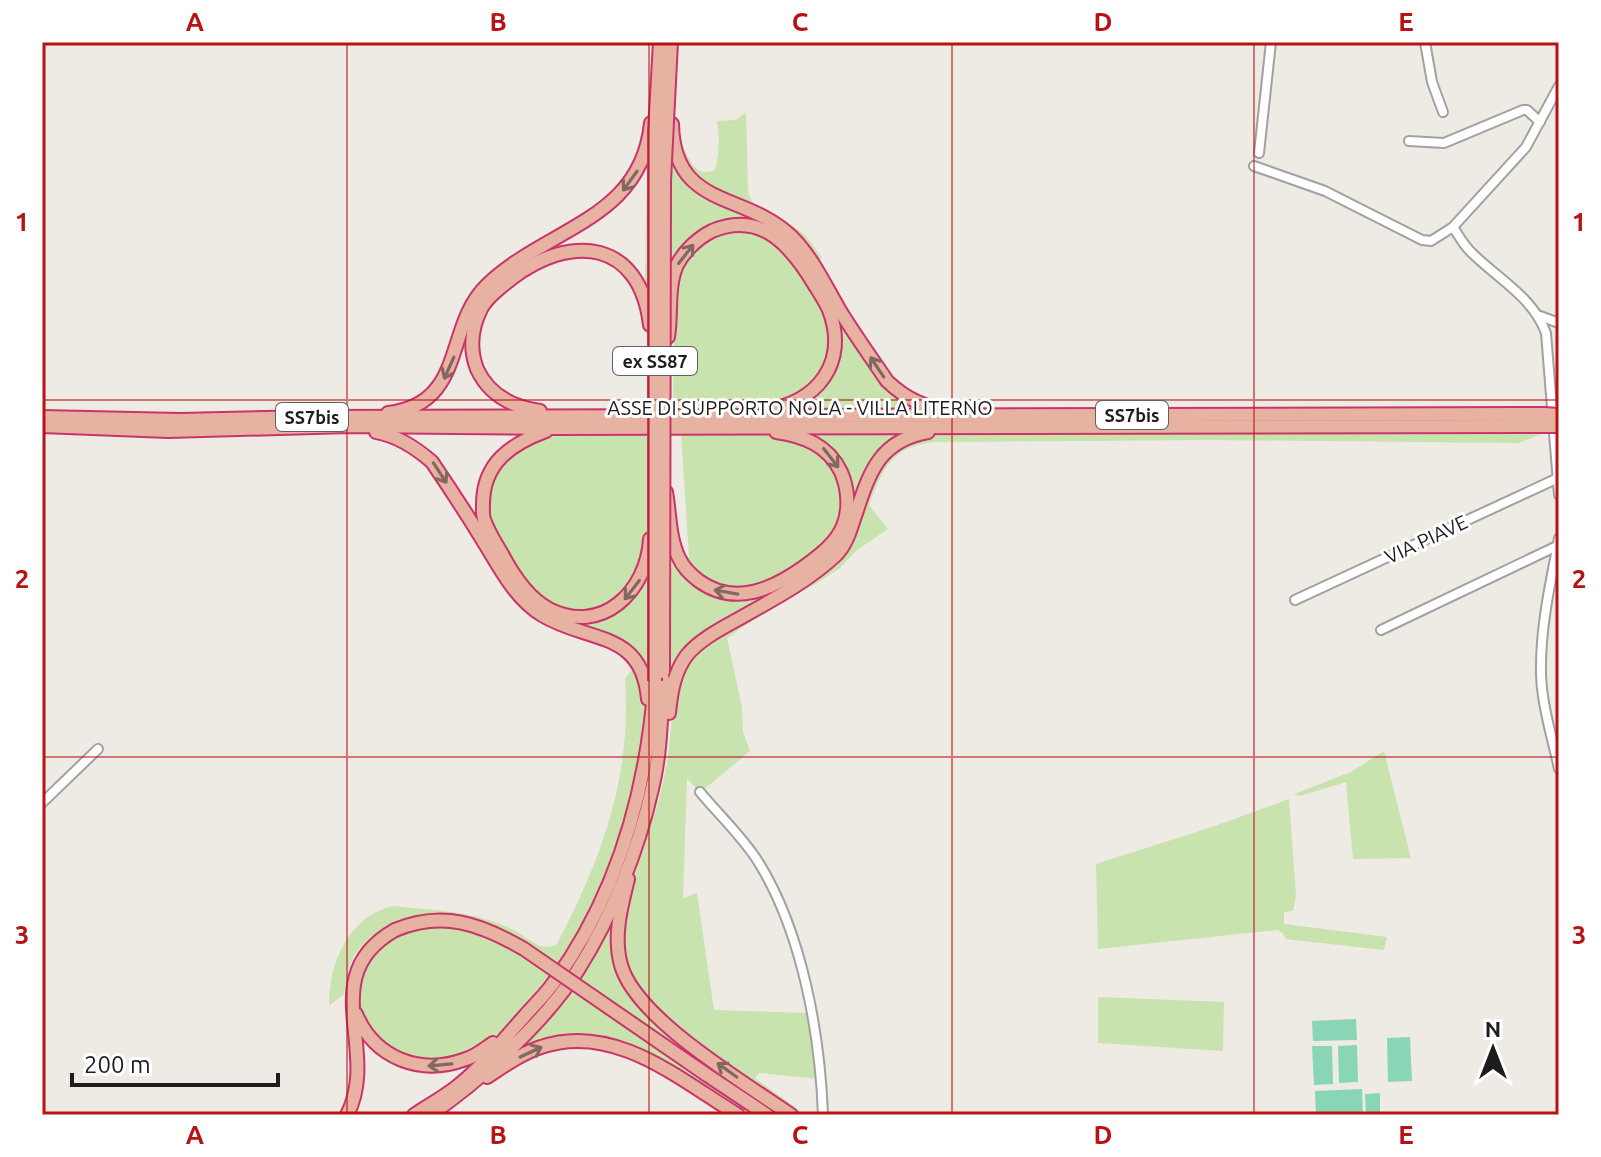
<svg xmlns="http://www.w3.org/2000/svg" width="1601" height="1157" font-family="Ubuntu,sans-serif">
<rect width="100%" height="100%" fill="#eeeae4"/>
<g fill="#c9e3af">
<path d="M746,112L748,192C756,218 778,214 797,229C808,236 814,247 822,258L809,265L876,372L888,387L917,409L792,410C799,402 813,397 821,387C855,346 829,304 806,266L800,270C810,285 822,301 828,318C841,358 815,401 773,407C746,412 702,407 673,407L674,298L678,297V277H650V292L645,281L647,157L672,151H685C692,165 697,177 715,170C719,154 720,137 717,121L736,120Z"/>
<path d="M1549,431L1518,443L1205,440L935,442C891,447 884,467 869,505L888,529L857,550L840,568L814,585L778,603L727,638L742,707L743,732L750,751L700,793L687,778L683,898L697,893L714,1010L808,1013L820,1079L759,1073L755,1078L806,1115H796L652,1006L639,991L625,960L621,941L623,913L660,796L667,763L674,700L682,674L675,670L672,675H649C614,617 575,639 534,603L540,597C508,564 467,504 502,461C513,448 527,440 544,436C577,429 615,433 648,433V522L643,568L672,569V549L679,565L689,557L681,433C717,433 757,428 792,438C834,450 862,500 831,539C821,552 806,561 792,569L797,575C810,567 822,560 832,549C856,522 857,479 832,452C824,443 809,439 802,432H911C861,453 866,492 845,534C835,554 818,566 799,577L804,583C822,572 838,560 849,541C868,508 865,459 906,442C927,433 952,433 974,432Z"/>
<path d="M632,670C636,675 640,680 642,685C656,724 620,846 603,884C590,913 573,939 556,965L448,915L413,917L389,925L369,938L355,954L348,969L344,994L329,1006C329,964 347,918 392,906C435,911 473,910 514,930C530,938 539,953 557,944C602,858 632,776 625,678Z"/>
<path d="M1384,751L1411,858L1353,859L1346,782L1300,796L1294,794L1351,772Z"/>
<path d="M1289,799L1296,895L1293,911L1284,912V924L1387,937L1384,950L1285,939L1283,933L1277,930L1098,949L1096,864L1215,826Z"/>
<path d="M614,911V929L633,995L783,1115H775L695,1060L690,1069L756,1115H745L656,1059L604,1039L510,1057Z"/>
<path d="M430,924L474,930L514,948L551,973L504,1029L467,1055L423,1062L381,1045L360,1014L358,996L364,968L371,957L394,936Z"/>
<path d="M1098,997L1224,1002L1223,1051L1098,1043Z"/>
</g>
<g fill="#89d6b7">
<path d="M1356,1019L1357,1040L1313,1041L1312,1021Z"/>
<path d="M1410,1037L1412,1081L1388,1082L1387,1038Z"/>
<path d="M1357,1045L1358,1082L1339,1083L1338,1046Z"/>
<path d="M1312,1046H1332L1333,1084L1314,1085Z"/>
<path d="M1362,1089L1363,1115H1316L1315,1091Z"/>
<path d="M1380,1093V1115H1366L1365,1094Z"/>
</g>
<g fill="none" stroke-linecap="round" stroke-linejoin="round">
<defs>
<g id="minor">
<path d="M1425,42L1432,82L1443,112"/>
<path d="M1559,86L1526,147L1453,227C1459,236 1464,246 1472,253C1498,279 1533,297 1546,333L1559,495"/>
<path d="M1409,141L1444,143L1523,110H1527L1540,122"/>
<path d="M1259,153L1271,42"/>
<path d="M1254,166L1325,191L1422,240L1431,241L1453,227"/>
<path d="M1540,316L1559,323"/>
<path d="M1559,538C1551,580 1541,624 1541,666C1540,700 1552,736 1559,769"/>
<path d="M1295,600L1558,478"/>
<path d="M1381,630L1557,546"/>
<path d="M700,792C719,815 743,837 759,863C802,933 820,1033 823,1115"/>
<path d="M42,803L98,749"/>
</g>
<g id="trunk">
<path d="M672,124C674,210 745,191 792,237C812,257 825,285 839,309C854,334 871,357 887,381C907,400 926,408 953,411"/>
<path d="M668,337C672,314 667,287 677,265C684,251 698,238 712,231C761,210 791,246 814,284C819,292 825,301 829,310C849,363 817,403 765,410"/>
<path d="M540,411C512,407 489,395 477,369C469,348 471,329 481,309C487,297 500,288 511,279C572,232 640,241 650,325"/>
<path d="M388,413C467,404 444,326 487,285C547,227 641,221 651,123"/>
<path d="M42,417L180,420L313,417L1544,414"/>
<path d="M42,426L168,431L349,426L553,428L1545,426"/>
<path d="M546,431C511,444 483,463 483,504C483,510 482,516 485,522C489,533 496,544 502,554C513,575 528,598 549,609C602,636 647,591 650,539"/>
<path d="M376,432C398,436 415,447 432,462C449,487 466,513 482,539C499,566 514,598 542,615C587,643 642,629 648,699"/>
<path d="M666,492C670,514 669,538 679,558C683,567 691,575 699,581C735,607 773,589 805,566C820,555 836,543 843,526C850,509 848,488 841,472C828,445 804,436 776,432"/>
<path d="M669,713C671,693 674,672 687,655C700,639 724,627 742,617C774,599 808,581 835,556C845,547 850,532 854,519C869,475 877,441 928,432"/>
<path d="M628,879C621,908 613,936 621,965C636,1019 744,1082 791,1115"/>
<path d="M356,1014C375,1059 421,1076 466,1059C476,1056 484,1049 493,1043"/>
<path d="M704,1073L767,1115"/>
<path d="M487,1077C504,1066 522,1053 541,1047C614,1022 679,1079 738,1115"/>
<path d="M347,1115C381,1050 314,976 395,930"/>
<path d="M414,1115C427,1106 442,1098 455,1088C480,1069 501,1042 522,1019C533,1006 545,995 554,982C618,894 647,789 655,681"/>
<path d="M430,1115C481,1080 544,1023 578,970C612,916 638,851 652,789C661,753 661,716 663,679"/>
</g>
</defs>
<use href="#minor" stroke="#a1a1a1" stroke-width="12"/>
<use href="#trunk" stroke="#c93469" stroke-width="16"/>
<use href="#minor" stroke="#fff" stroke-width="8"/>
<use href="#trunk" stroke="#e8b2a3" stroke-width="12"/>
<defs>
<g id="trunk-bridge">
<path d="M1544,414L1559,415"/>
<path d="M1545,426H1559"/>
<path d="M663,672L664,181L671,42"/>
<path d="M655,681V131L660,42"/>
<path d="M395,930C443,910 481,924 524,949L704,1073"/>
</g>
</defs>
<use href="#trunk-bridge" stroke="#c93469" stroke-width="16" stroke-linecap="butt"/>
<use href="#trunk-bridge" stroke="#e8b2a3" stroke-width="12"/>
</g>
<defs><path id="oneway-shaft" d="M-6 0H5M1.5-3L5.5 0L1.5 3" fill="none" stroke-width="1.6" stroke-linecap="round" stroke-linejoin="round" transform="scale(2)"/></defs>
<g stroke="#826860">
<use href="#oneway-shaft" transform="translate(630 181) rotate(126)"/>
<use href="#oneway-shaft" transform="translate(686 254) rotate(-52)"/>
<use href="#oneway-shaft" transform="translate(877 367) rotate(-124)"/>
<use href="#oneway-shaft" transform="translate(449 368) rotate(114)"/>
<use href="#oneway-shaft" transform="translate(831 458) rotate(52)"/>
<use href="#oneway-shaft" transform="translate(440 473) rotate(57)"/>
<use href="#oneway-shaft" transform="translate(632 590) rotate(128)"/>
<use href="#oneway-shaft" transform="translate(726 592) rotate(-170)"/>
<use href="#oneway-shaft" transform="translate(531 1052) rotate(-25)"/>
<use href="#oneway-shaft" transform="translate(440 1065) rotate(175)"/>
<use href="#oneway-shaft" transform="translate(727 1070) rotate(-144)"/>
</g>
<path fill="none" stroke="#b91214" stroke-width="2" stroke-opacity="0.55" d="M347,42V1115M649,42V1115M952,42V1115M1254,42V1115M42,400H1559M42,757H1559"/>
<g text-anchor="middle" dominant-baseline="central" stroke-width="6" stroke-linejoin="round" paint-order="stroke">
<g fill="#fff" stroke="#616161" stroke-width="2">
<rect x="613" y="347" width="84" height="28" rx="6"/>
<rect x="1096" y="401" width="72" height="28" rx="6"/>
<rect x="276" y="403" width="72" height="28" rx="6"/>
</g>
<g font-size="18" font-weight="bold" fill="#1d1d1d">
<text x="655" y="361">ex SS87</text>
<text x="1132" y="415">SS7bis</text>
<text x="312" y="417">SS7bis</text>
</g>
<g font-size="20" fill="#1d1d1d" stroke="#fff">
<text x="800" y="407">ASSE DI SUPPORTO NOLA - VILLA LITERNO</text>
<text transform="translate(1426 539) rotate(-25)">VIA PIAVE</text>
</g>
</g>
<rect width="1601" height="1157" fill="none" stroke="#ffffff" stroke-width="88"/>
<g transform="translate(1493 1049)" stroke="#ffffff" stroke-width="6" paint-order="stroke">
<path d="M0-6L14 30L0 20L-14 30Z" fill="#1d1d1d"/>
<text y="-12" font-size="22" font-weight="bold" text-anchor="middle" fill="#1d1d1d">N</text>
</g>
<path d="M72 1073v12h206v-12" fill="none" stroke="#1d1d1d" stroke-width="4"/>
<text x="84" y="1073" font-size="24" fill="#1d1d1d" stroke="#ffffff" stroke-width="6" paint-order="stroke">200 m</text>
<rect x="44" y="44" width="1513" height="1069" fill="none" stroke="#b91214" stroke-width="3"/>
<g font-size="26" text-anchor="middle" font-weight="bold" fill="#b91214">
<text x="195" y="31">A</text>
<text x="498" y="31">B</text>
<text x="800" y="31">C</text>
<text x="1103" y="31">D</text>
<text x="1406" y="31">E</text>
<text x="22" y="231">1</text>
<text x="1579" y="231">1</text>
<text x="22" y="588">2</text>
<text x="1579" y="588">2</text>
<text x="22" y="944">3</text>
<text x="1579" y="944">3</text>
<text x="195" y="1144">A</text>
<text x="498" y="1144">B</text>
<text x="800" y="1144">C</text>
<text x="1103" y="1144">D</text>
<text x="1406" y="1144">E</text>
</g>
</svg>
